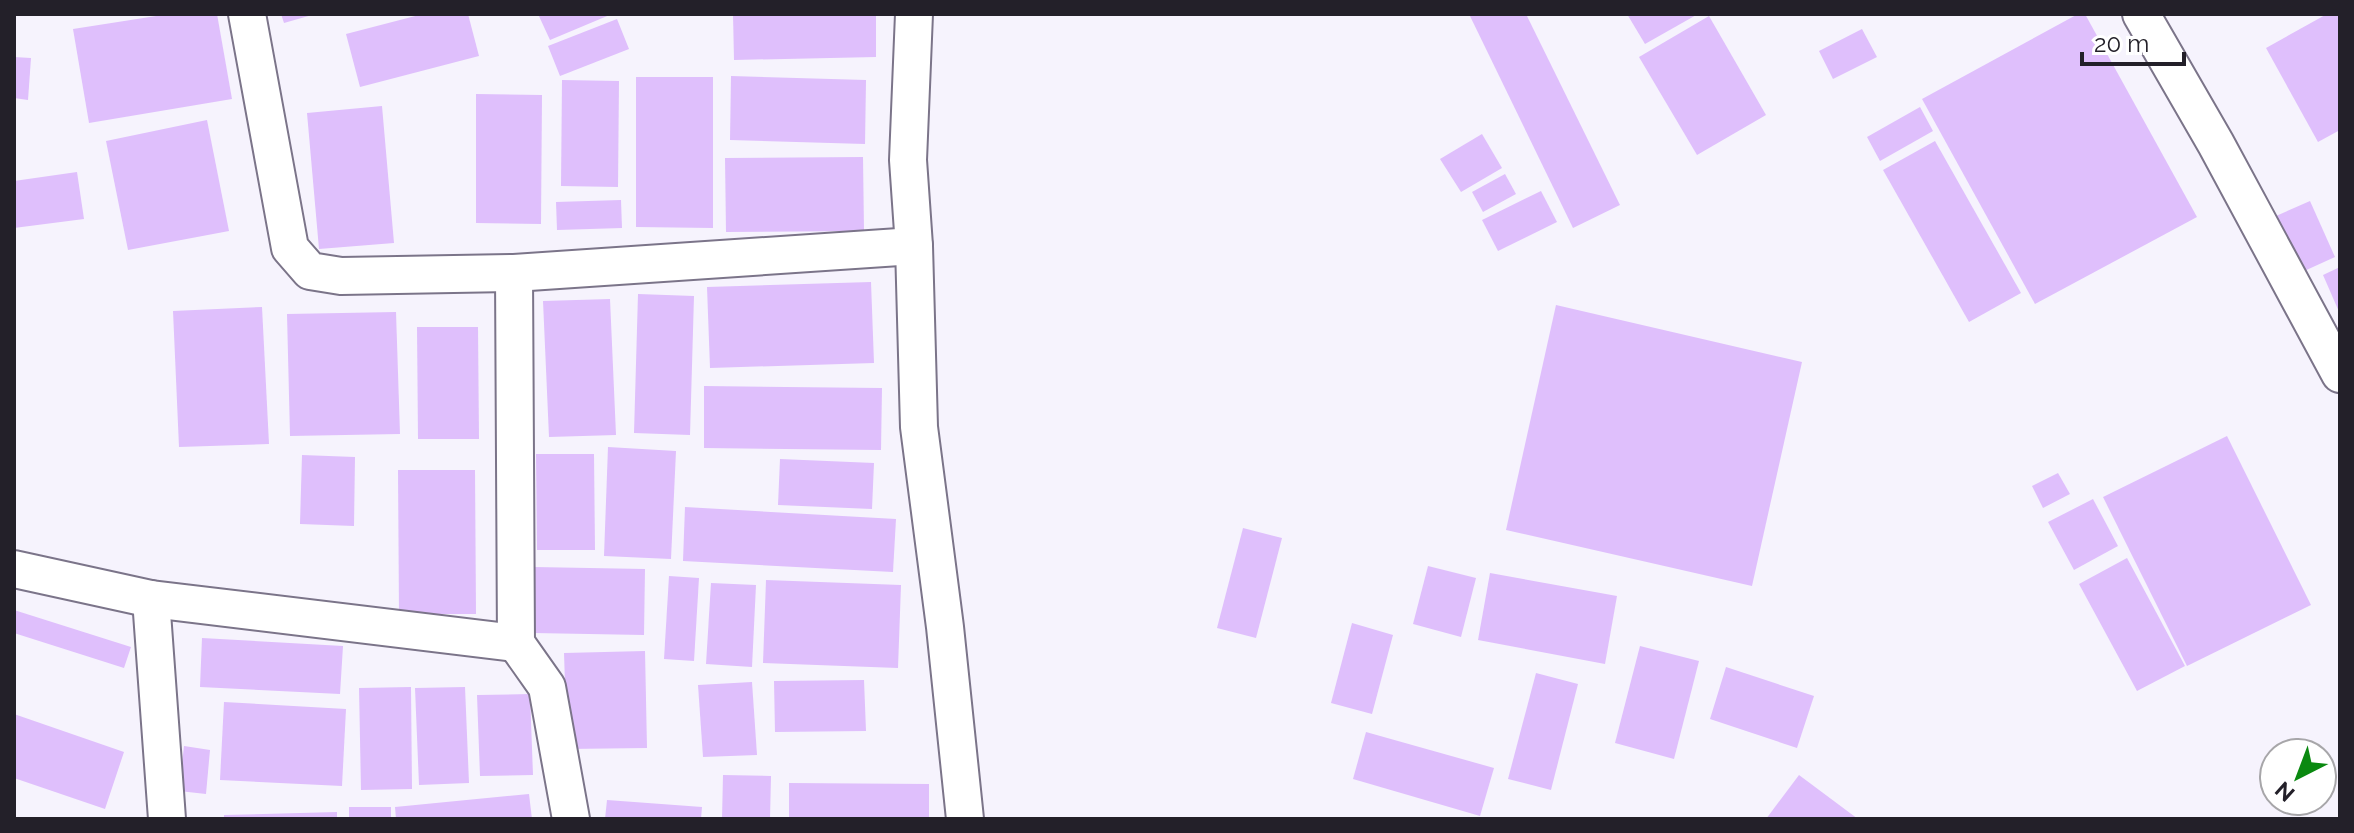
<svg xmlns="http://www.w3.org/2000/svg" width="2354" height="833" font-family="Raleway,sans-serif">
<rect width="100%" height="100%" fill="#f6f3fd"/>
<g fill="#dfbffc">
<path d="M169,14H217L232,99L89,123L73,29Z"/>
<path d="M281,14H312V15L284,23Z"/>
<path d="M423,14H468L479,56L360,87L346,34Z"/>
<path d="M538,14H612L550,40Z"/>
<path d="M733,14H876V57L734,60Z"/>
<path d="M1469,14H1526L1620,205L1573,228Z"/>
<path d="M1627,14H1698L1645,44Z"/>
<path d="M2078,14H2085L2197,217L2035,304L1922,99Z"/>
<path d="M2327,14H2340V130L2318,142L2266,48Z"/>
<path d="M1709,16L1766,115L1697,155L1639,57Z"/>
<path d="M617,19L629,49L560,76L548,46Z"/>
<path d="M1862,29L1877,57L1833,79L1819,51Z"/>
<path d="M14,57L31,58L28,100L14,98Z"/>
<path d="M731,76L866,80L865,144L730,140Z"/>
<path d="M636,77H713V228L636,227Z"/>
<path d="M562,80L619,81L618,187L561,186Z"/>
<path d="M476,94L542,95L541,224L476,223Z"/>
<path d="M382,106L394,243L319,249L307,113Z"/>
<path d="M1920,107L1933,131L1880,161L1867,137Z"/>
<path d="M207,120L229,231L128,250L106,141Z"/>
<path d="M1482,134L1502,168L1461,192L1440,159Z"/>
<path d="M1935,141L2021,293L1969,322L1883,170Z"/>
<path d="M863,157L864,231L726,232L725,158Z"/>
<path d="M77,172L84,219L14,228V181Z"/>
<path d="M1505,174L1516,194L1483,212L1472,192Z"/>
<path d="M1541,191L1557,222L1498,251L1482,220Z"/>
<path d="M621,200L622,228L557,230L556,202Z"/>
<path d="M2310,201L2335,257L2302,272L2276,216Z"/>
<path d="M2340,267V314L2323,275Z"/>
<path d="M871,282L874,363L710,368L707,287Z"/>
<path d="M638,294L694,296L690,435L634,433Z"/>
<path d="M610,299L616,435L549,437L543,301Z"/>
<path d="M1556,305L1802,362L1752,586L1506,530Z"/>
<path d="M262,307L269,444L179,447L173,311Z"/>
<path d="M396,312L400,434L290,436L287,314Z"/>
<path d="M417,327H478L479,439H418Z"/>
<path d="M704,386L882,388L881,450L704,448Z"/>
<path d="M2227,436L2311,605L2187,666L2103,497Z"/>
<path d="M608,447L676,451L671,559L604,556Z"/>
<path d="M536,454H594L595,550H537Z"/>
<path d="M302,455L355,457L354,526L300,524Z"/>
<path d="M780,459L874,463L872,509L778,505Z"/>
<path d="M398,470H475L476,614H399Z"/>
<path d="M2058,473L2070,494L2043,508L2032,486Z"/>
<path d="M2093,499L2118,546L2074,570L2048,522Z"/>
<path d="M685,507L896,519L893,572L683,561Z"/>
<path d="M1243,528L1282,538L1256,638L1217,628Z"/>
<path d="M2127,558L2185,666L2137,691L2079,584Z"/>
<path d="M1428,566L1476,578L1461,637L1413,624Z"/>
<path d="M534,567L645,569L644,635L533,633Z"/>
<path d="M1490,573L1617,596L1605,664L1478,640Z"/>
<path d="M669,576L699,578L694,661L664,659Z"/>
<path d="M766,580L901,585L898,668L763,663Z"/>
<path d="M711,583L756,585L752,667L706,664Z"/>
<path d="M14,610L131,647L124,668L14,633Z"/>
<path d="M1352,623L1393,635L1372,714L1331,703Z"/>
<path d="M202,638L343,646L340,694L200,687Z"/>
<path d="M1640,646L1699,661L1674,759L1615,743Z"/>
<path d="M645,651L647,748L567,749L564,653Z"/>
<path d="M1726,667L1814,696L1797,748L1710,719Z"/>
<path d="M1536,673L1578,684L1551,790L1508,779Z"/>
<path d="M864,680L866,731L775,732L774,681Z"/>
<path d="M752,682L757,755L703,757L698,685Z"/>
<path d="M411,687L412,789L361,790L359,688Z"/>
<path d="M465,687L469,783L419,785L415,688Z"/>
<path d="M530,694L533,775L480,776L477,695Z"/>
<path d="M224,702L346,709L342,786L220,780Z"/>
<path d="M14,714L124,752L105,809L14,778Z"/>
<path d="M1366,732L1494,768L1480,816L1353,779Z"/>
<path d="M184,746L210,750L206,794L179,791Z"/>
<path d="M723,775L771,776L770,819H722Z"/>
<path d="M1799,775L1858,819H1766Z"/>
<path d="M789,783L929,784V819H789Z"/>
<path d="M529,794L532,819H396L395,807Z"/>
<path d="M607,800L702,807L701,819H605Z"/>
<rect x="349" y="807" width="42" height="12"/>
<path d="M337,812V819H224V815Z"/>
</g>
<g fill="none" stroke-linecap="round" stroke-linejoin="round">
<defs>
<g id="minor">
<path d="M247,14L290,248L310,271L341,276L514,273L914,246"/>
<path d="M914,14L908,160L914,246L919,427L945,627L965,819"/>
<path d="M2141,14L2216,144L2340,374"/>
<path d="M514,273L516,643L547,687L571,819"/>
<path d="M14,569L151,599L516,643"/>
<path d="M151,599L167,819"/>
</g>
</defs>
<use href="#minor" stroke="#7b7489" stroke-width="40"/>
<use href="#minor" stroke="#fff" stroke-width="36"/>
</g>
<rect width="2354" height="833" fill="none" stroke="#232029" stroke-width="32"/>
<g transform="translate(2298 777) rotate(222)"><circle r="38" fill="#ffffff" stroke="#a7a6a9" stroke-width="2"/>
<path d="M0-6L14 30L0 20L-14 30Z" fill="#0a8910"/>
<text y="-12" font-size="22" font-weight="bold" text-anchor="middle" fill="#232029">N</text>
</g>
<path d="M2082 52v12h102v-12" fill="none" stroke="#232029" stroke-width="4"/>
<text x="2094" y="52" font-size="24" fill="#232029" stroke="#ffffff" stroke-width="6" paint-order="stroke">20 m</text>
</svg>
